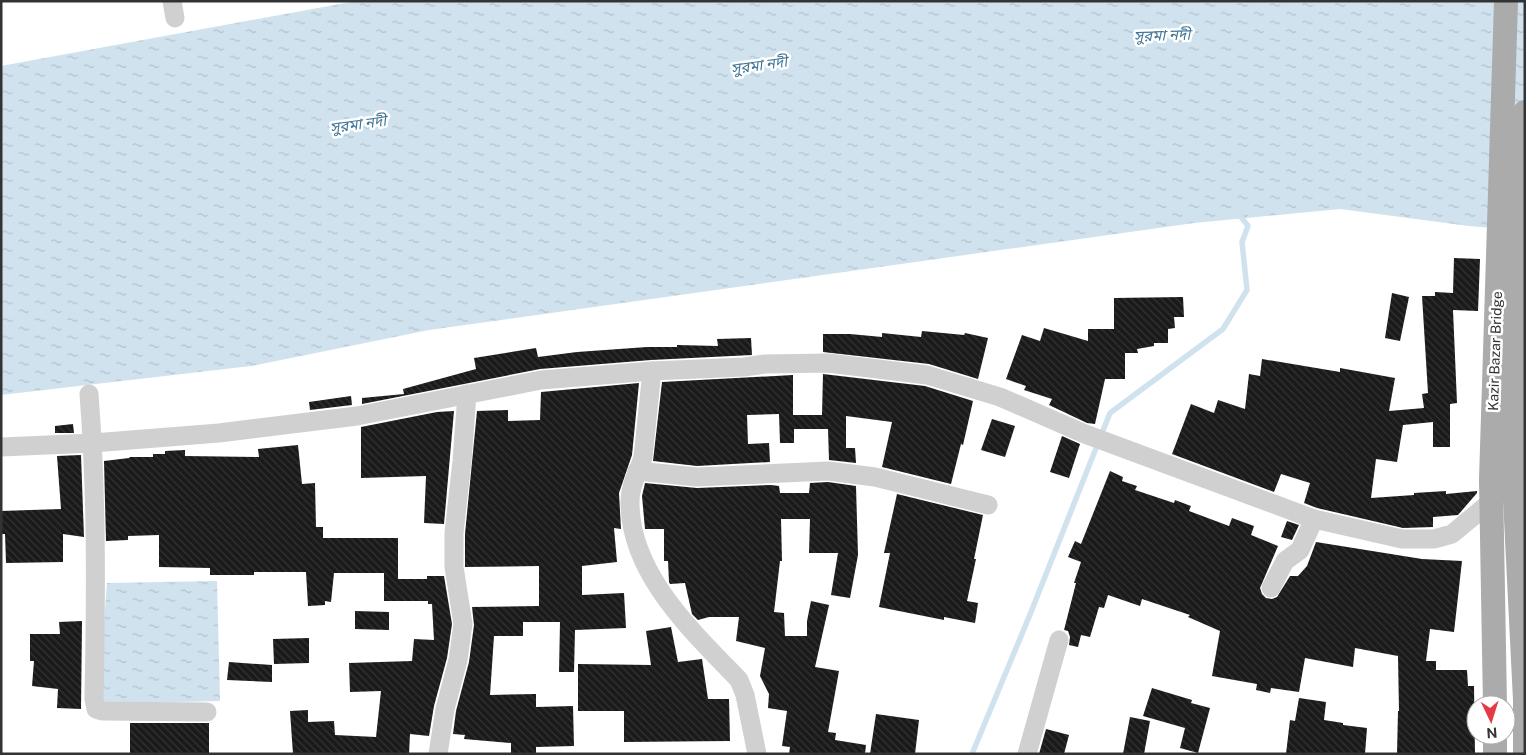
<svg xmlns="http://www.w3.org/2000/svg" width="1526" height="755" font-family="'Public Sans','Noto Sans Bengali',sans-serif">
<defs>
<pattern id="water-ripples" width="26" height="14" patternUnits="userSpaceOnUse" patternTransform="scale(1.25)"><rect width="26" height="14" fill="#cfe2ee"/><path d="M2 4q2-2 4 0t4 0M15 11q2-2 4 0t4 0" fill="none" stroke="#b2c2cd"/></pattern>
<pattern id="building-back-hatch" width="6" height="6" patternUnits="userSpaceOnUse" patternTransform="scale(1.25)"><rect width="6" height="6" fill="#1a1a1a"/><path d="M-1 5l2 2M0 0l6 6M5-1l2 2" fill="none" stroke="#333"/></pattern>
</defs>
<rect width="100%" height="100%" fill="#fff"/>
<g fill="url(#water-ripples)">
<path d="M356,1H1525V231L1469,226L1340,209L1194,223L429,330L251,366L1,395V66Z"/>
<path d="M217,581L220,701L98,704L107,583Z"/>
</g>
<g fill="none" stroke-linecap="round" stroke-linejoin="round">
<path stroke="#cfe2ee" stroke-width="5.5" d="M972,754L1029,617L1110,413L1223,329L1247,290L1242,242L1248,226L1238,213"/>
</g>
<g fill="url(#building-back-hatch)">
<path d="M1454,258L1480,259L1478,311L1453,310L1457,403L1450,404V447H1433V422L1403,425L1397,462L1376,459L1371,498L1414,495V493L1446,491V494L1477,491V493L1458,515L1433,517V527L1403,528L1317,508L1304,503L1310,483L1281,474L1274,492L1172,454L1191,404L1214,413L1218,400L1245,409L1249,374L1260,376L1262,359L1340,372V368L1395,378L1389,411L1424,408L1422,394L1428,393L1422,296H1435V292L1453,293Z"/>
<path d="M1392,293L1409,297L1400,341L1385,338Z"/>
<path d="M1183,297L1184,317H1174L1175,328L1168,329V343H1154V346L1137,349L1138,353H1125V379H1105L1095,424L1087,423L1049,405L1052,399L1024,390L1026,386L1006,379L1022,335L1040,341L1044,328L1088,341V329H1114V298Z"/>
<path d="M922,331L964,335L965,333L988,338L978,379L929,364L823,352V334H850L882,337V333L921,337Z"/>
<path d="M751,338L752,355L651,360L540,369L362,404V398L404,394L403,389L476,369L474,358L536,348L538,357L577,352L647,347H677V345L718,346L717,339Z"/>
<path d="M823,374L925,386L973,401L963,445L961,444L951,484L882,467L892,422L846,416V448H855L856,463L829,460L828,429H794V443H780L779,414L747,415L748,444L769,443L770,462L697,466L653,461L662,382L793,375V415H822Z"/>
<path d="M639,383L632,455L619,493L621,529L614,528L617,562L582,566V595L624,593L626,628L575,630L574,672H559L560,622H523V636H494L490,695L536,694V707L573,706L574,746L536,747V754H511V743L464,739L465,735L453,734L456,711L469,662L474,625L472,607L539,606V566L465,567V534L477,411L508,410V421L540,420L541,392Z"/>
<path d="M351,396L352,405L310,410L309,402Z"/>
<path d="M454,411L444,524L424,523L426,476L361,478V427L437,412Z"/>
<path d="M992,419L1015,426L1005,457L981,450Z"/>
<path d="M73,424L74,433H55V426Z"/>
<path d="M1062,436L1080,444L1069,478L1050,472Z"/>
<path d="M298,445L302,484L315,483L316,527H323V538H398V579H427V576H444L452,624L447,658L434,706L429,736L410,734L409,754H293L290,711L308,710V722L334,721L335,735L376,737L381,691L350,692L349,663L412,661L414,639L434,640L432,604H428V601H384V573H334L331,602L325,601V605L308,606L306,572H254V575H210V568L159,567V535L128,536V540L106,541L104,461L129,458L130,457H153V454H165V451L185,450V456L259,457L258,449Z"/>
<path d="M81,455L84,537L63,534V562L6,563L5,534H1V511L61,509L57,456Z"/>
<path d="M1110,471L1123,477L1122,481L1137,486L1135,490L1174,503L1175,500L1191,506L1189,511L1229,526L1232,518L1254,526L1251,535L1278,546L1260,588L1262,594L1266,598L1272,599L1277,597L1290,576H1298L1307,566L1316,542L1422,559L1462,561L1454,632L1430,629L1426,661H1436V670H1467L1468,686H1474L1475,754H1397L1398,711H1399L1398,656L1355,648L1353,667L1305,658L1299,692L1271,688L1270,693L1256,690L1257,684L1212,676L1220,631L1188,617L1190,615L1142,599L1140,606L1108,595L1104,608L1099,607L1090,637L1081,635L1078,647L1069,645L1070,637L1068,631L1064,630L1076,583H1074L1081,562L1068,557L1075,541L1081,544Z"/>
<path d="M828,482L856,486L858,555L850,598L831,595L838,553H809L810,519H781L782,561H780L774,612L784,613L785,636H807V621L811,601L829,605L815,667L839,671L828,732L836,733L835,740L866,745L865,754H789L790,747L782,746L787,711L768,708L769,694L760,676L765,648L736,641L739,617H709L698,620L692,614L685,583L670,584L669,582L668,561H664V529H645L642,496L645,483L697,488L771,485L779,486L780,493H809L810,483Z"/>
<path d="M897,494L983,515L974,559H976L967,601L978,603L975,623L944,617V620L879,607L890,553H884Z"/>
<path d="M1287,521L1299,525L1292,540L1281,537Z"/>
<path d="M355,611L389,612V630L355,629Z"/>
<path d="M82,621L81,709L57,708L58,689L32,686L34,661H30V634H60L59,622Z"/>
<path d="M671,627L678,662L702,659L708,699H729L730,741L624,742V711H578V664L651,665L646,631Z"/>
<path d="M309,638V663L274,664L273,639Z"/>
<path d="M229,662L272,665V682L227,680Z"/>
<path d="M1152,688L1192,700L1191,703L1210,708L1198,753L1180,748L1185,728L1143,716Z"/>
<path d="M1299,698L1326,702L1324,720L1343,723V725L1367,728L1365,754H1286L1290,720L1295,721Z"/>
<path d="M876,714L919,720L915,754H870Z"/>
<path d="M1130,717L1150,721L1144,754H1123Z"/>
<rect x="130" y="723" width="79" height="31"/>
<path d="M1046,729L1069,735L1064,754H1039Z"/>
</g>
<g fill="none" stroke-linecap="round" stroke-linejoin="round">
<g stroke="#d0d0d0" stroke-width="19">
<path d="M172,1L175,18"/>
<path d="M652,371L643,457C639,472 630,484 630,501C629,573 692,631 739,680L745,695L757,754"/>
<path d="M89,394C97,496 96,597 94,699L96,709L102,711L207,712"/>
<path d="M1,447L93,443L219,433L357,416L541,380L652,371L744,367L765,364L828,363L927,375L1000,397L1085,434L1314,519L1402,539H1434L1452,534L1499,495"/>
<path d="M637,471L697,477L828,471L875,477L988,505"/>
<path d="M1271,588L1285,561L1300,550L1314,519"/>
<path d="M438,754L445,709L458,660L463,624L454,567V533L462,461L467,394"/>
<path d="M1027,754L1059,640"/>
</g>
<g stroke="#ababab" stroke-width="24">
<path d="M1495,705L1491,480L1506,1"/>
<path d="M1495,735V754"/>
<path d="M1525,754V700L1514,479L1525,112"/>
</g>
</g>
<g text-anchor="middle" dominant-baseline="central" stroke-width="5" stroke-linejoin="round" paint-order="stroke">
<g font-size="14" fill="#333" stroke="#fff">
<text transform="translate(1495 351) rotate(-88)">Kazir Bazar Bridge</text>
</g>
<g font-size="15" font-style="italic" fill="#3f7597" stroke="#fff">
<text transform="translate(1162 35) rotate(-2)">সুরমা নদী</text>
<text transform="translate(759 65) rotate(-8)">সুরমা নদী</text>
<text transform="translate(358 124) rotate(-8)">সুরমা নদী</text>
</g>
</g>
<rect width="1526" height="755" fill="none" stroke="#333333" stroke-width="5"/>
<g transform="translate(1491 720) rotate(176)"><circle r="24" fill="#ffffff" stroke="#adadad"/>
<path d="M0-4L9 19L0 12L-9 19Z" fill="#e63946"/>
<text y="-8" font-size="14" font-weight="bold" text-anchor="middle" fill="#333333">N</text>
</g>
</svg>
